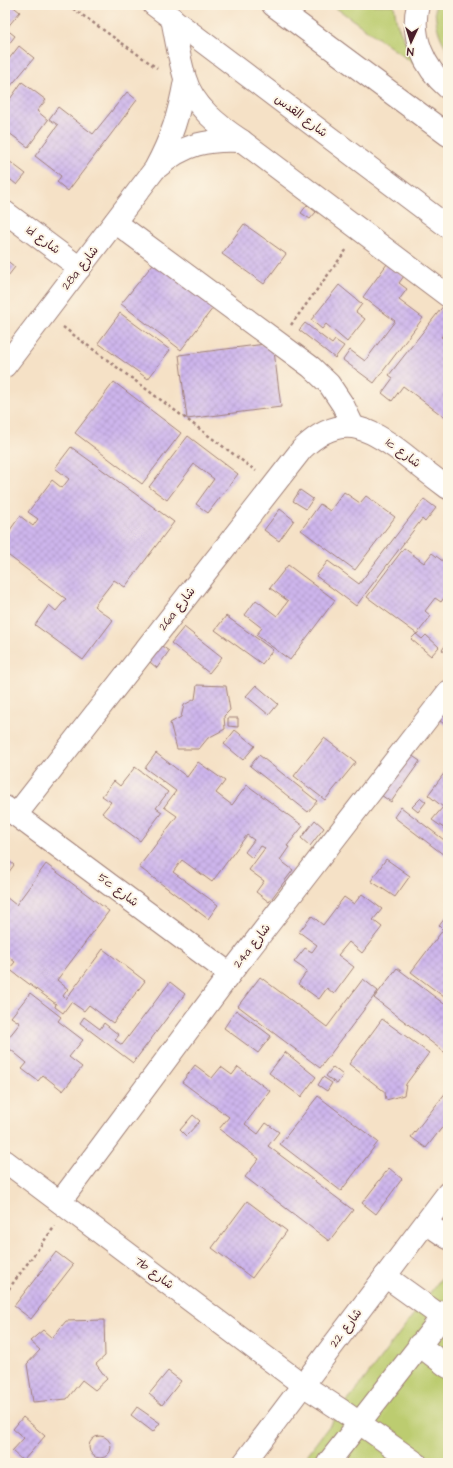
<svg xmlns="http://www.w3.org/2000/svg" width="453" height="1468" font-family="'Architects Daughter','Playpen Sans Arabic',sans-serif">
<defs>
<pattern id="building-cross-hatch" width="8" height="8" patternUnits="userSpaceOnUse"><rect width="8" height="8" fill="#cdb5ec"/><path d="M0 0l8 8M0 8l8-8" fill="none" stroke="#b29bcb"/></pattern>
</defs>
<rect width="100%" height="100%" fill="#fcf5e5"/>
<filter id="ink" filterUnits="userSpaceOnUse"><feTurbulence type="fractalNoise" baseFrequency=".025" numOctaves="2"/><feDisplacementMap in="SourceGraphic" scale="8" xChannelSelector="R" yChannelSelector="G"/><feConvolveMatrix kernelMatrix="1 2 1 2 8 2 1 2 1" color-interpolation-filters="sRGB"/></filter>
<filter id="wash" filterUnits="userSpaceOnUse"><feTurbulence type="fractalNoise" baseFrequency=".012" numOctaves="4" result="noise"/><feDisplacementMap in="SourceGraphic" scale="16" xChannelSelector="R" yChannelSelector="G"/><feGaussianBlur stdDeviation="0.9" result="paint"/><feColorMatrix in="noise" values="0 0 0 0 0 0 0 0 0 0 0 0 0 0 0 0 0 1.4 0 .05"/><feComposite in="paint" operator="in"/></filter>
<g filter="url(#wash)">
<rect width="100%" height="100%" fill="#f5e1c6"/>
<g fill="#bccc6f" stroke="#83764d">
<path d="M332,5H394L397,24L417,66Z"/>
<path d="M435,5H448V50C438,37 435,21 435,5Z"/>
<path d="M448,1269V1463H301Z"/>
</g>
<g id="blocks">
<g fill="url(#building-cross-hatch)">
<path d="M5,5H11L20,12L6,29L15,36L5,49Z"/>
<path d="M19,46L34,58L5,93V64Z"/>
<path d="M22,82L46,100L37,111L48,120L28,147L5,130V99L8,102Z"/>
<path d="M127,92L137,100L68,191L57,182L61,176L35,156L58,125L49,119L58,107L93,134Z"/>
<path d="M9,161L26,174L17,185L5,175V166Z"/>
<path d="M307,205L316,212L310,219L301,213Z"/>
<path d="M244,224L286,254L264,284L222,254Z"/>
<path d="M5,259L15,267L5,280Z"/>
<path d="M157,259L216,304L181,350L121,304Z"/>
<path d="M387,264L404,276L399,283L407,289L399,300L423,318L374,383L343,360L350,350L365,361L395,321L363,297Z"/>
<path d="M339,285L362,304L356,312L365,319L347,342L326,324L322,329L311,320Z"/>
<path d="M444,305L448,308V329L441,337L448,342V420L403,386L392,401L382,393L393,378L389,375Z"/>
<path d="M120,313L170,350L148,379L98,343Z"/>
<path d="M305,323L332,344L335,340L344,346L335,358L299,330Z"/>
<path d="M273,343L281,407L187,419L179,355Z"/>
<path d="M114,382L181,433L142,484L75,433Z"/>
<path d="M188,436L238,474L208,513L196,504L214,479L194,464L167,500L149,487Z"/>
<path d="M71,447L174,522L125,587L114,580L94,606L113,620L83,660L35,625L49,605L56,611L66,599L5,553V537L20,516L33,526L38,519L28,512L52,480L62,488L69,479L55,468Z"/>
<path d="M300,490L313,499L306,509L293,501Z"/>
<path d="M344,492L360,503L366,496L395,517L355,570L301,530L320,504L330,511Z"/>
<path d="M424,499L436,508L425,522L422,519L356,606L316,576L328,561L359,584Z"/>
<path d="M280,509L294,520L279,541L264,530Z"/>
<path d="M404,548L424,563L432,553L448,565V592L441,602L435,598L425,611L431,616L417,634L367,597Z"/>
<path d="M288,565L335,600L290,660L256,635L262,628L245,615L256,600L277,616L288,601L270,588Z"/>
<path d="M226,616L273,650L262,664L215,630Z"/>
<path d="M184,627L222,657L209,673L171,643Z"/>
<path d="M416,634L422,639L426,635L439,647L431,656L411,639Z"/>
<path d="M156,642L169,651L157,668L145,658Z"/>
<path d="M448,642V654L442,650Z"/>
<path d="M197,685L226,686L230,710L224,716L225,729L208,738L199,749H177L170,723L181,717L184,705L195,699Z"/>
<path d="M256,685L278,704L269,715L246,696Z"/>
<path d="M448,700V727L435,717Z"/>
<path d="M228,718H238V727L228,726Z"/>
<path d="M235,730L255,746L243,760L224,744Z"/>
<path d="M324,738L356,762L325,800L294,776Z"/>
<path d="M156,753L187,777L198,762L225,781L216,793L232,805L247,785L303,826L287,846L289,847L280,860L293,870L269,902L256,892L264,881L249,870L265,848L261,846L252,858L245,852L254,840L247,835L212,882L182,860L173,872L218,905L208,919L139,867L177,816L164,807L176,791L145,768Z"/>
<path d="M408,753L420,761L391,802L378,793Z"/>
<path d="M259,755L317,801L308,812L250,766Z"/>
<path d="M135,767L168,792L156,808L162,812L140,841L102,813L111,802L102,796L114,781L120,786Z"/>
<path d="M448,768V831L432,820L443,807L428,795Z"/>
<path d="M421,798L426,802L418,812L412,807Z"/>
<path d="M401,807L448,843V858L394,817Z"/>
<path d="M315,820L324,828L310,846L301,838Z"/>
<path d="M5,858L14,865L5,877Z"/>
<path d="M386,859L410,876L395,897L371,881Z"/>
<path d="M46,864L109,911L57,980L68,989L63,996L66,999L103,949L145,981L113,1023L89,1005L84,1011L71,1002L63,1013L55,1007L56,1004L9,969L15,962L5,954V898L6,897L16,905Z"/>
<path d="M362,894L382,909L373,920L382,927L362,953L349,942L338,955L354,967L334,994L327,988L319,999L298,984L307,971L294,962L305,948L312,952L317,945L299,932L312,916L323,925L344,897L354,904Z"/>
<path d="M448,914V1000L411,972L443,930L439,926Z"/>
<path d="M397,968L448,1007V1026L446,1029L448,1031V1055L374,998Z"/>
<path d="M260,977L327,1027L363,979L378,991L320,1068L238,1006Z"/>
<path d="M170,982L185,994L133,1063L80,1023L84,1017L100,1029L104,1023L119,1035L115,1040L122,1045Z"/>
<path d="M30,993L61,1017L58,1021L83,1040L69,1057L82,1067L63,1091L43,1075L38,1081L22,1069L27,1063L5,1045V1042L20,1023L11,1017Z"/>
<path d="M236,1010L271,1036L258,1053L224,1028Z"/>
<path d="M382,1019L429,1053L406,1084L404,1095L386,1100L385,1092L349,1064Z"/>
<path d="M285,1052L316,1077L301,1097L269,1073Z"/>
<path d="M195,1065L212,1078L221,1067L232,1075L238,1067L270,1091L245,1124L258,1134L266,1123L279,1132L268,1146L353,1210L329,1241L245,1177L259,1159L219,1129L229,1117L182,1082Z"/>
<path d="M333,1067L343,1075L337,1084L326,1076Z"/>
<path d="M323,1077L332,1083L327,1091L318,1085Z"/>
<path d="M447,1091L448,1092V1120L426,1148L411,1137Z"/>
<path d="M318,1096L378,1142L341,1191L280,1144Z"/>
<path d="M193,1115L200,1121L186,1136L180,1130Z"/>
<path d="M389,1168L402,1179L376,1214L362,1203Z"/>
<path d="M247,1201L287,1231L252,1278L212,1248Z"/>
<path d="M56,1252L73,1265L31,1319L14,1306Z"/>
<path d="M104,1320L105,1356L96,1364L107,1379L95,1390L82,1380L67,1399L33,1402L27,1364L40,1350L30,1341L43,1330L52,1338L66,1321Z"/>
<path d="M168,1371L181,1381L162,1405L149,1394Z"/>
<path d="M137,1407L160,1423L153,1432L131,1415Z"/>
<path d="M23,1417L45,1436L23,1461L12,1451L24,1438L13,1429Z"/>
<circle cx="100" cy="1447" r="11"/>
</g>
</g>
</g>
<g filter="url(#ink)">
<use href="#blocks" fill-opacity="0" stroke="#a08078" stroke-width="1"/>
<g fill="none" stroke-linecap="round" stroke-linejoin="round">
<defs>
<g id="minor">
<path d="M418,5C410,36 424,68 448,88"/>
<path d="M172,18C176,38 179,59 185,78C193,106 219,126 242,141L448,296"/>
<path d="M158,167C184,144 207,139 242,141"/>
<path d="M5,212L80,268"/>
<path d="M115,222L311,367L329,384L343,405L353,426"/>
<path d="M5,366L155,169C172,137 179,115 185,80"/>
<path d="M5,807L230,974"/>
<path d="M16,815L302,449C340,412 367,426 404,454C419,466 433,477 448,488"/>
<path d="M5,1161L303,1385L341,1410L416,1463"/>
<path d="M60,1202L230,974L448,692"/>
<path d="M426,1223L448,1238"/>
<path d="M385,1276L442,1317"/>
<path d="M419,1345L448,1367"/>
<path d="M244,1463L448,1193"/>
<path d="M328,1463L442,1317L448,1310"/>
</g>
<g id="major">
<path d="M154,5L448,227"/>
<path d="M273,5L448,135"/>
</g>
</defs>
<use href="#minor" stroke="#a08078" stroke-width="24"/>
<use href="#major" stroke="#a08078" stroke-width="24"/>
<g stroke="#a08078" stroke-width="2.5" stroke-dasharray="3 3" stroke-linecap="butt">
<path d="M68,5L157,68"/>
<path d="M291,325L347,249"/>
<path d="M63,327L256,471"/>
<path d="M5,1294L55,1226"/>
</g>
<use href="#minor" stroke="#fff" stroke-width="22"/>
<use href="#major" stroke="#fff" stroke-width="22"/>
</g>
</g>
<g text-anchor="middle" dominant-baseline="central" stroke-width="4" stroke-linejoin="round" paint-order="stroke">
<g font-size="12" fill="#4a1f2b" stroke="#fcf5e5">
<text transform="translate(301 116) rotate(37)">شارع القدس</text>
<text transform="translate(43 240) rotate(36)">1d شارع</text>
<text transform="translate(80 268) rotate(-52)">28a شارع</text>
<text transform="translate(403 453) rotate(37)">1c شارع</text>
<text transform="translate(177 609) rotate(-52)">26a شارع</text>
<text transform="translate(118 890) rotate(37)">5c شارع</text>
<text transform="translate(252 946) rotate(-52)">24a شارع</text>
<text transform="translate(154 1273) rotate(37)">7b شارع</text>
<text transform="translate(346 1328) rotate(-53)">شارع 22</text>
</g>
</g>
<rect width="453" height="1468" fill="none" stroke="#fcf5e5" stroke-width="20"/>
<g transform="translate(411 42) rotate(184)" stroke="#fcf5e5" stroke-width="3" paint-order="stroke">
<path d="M0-3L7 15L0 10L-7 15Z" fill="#4a1f2b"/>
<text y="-6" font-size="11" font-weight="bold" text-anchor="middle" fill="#4a1f2b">N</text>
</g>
</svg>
